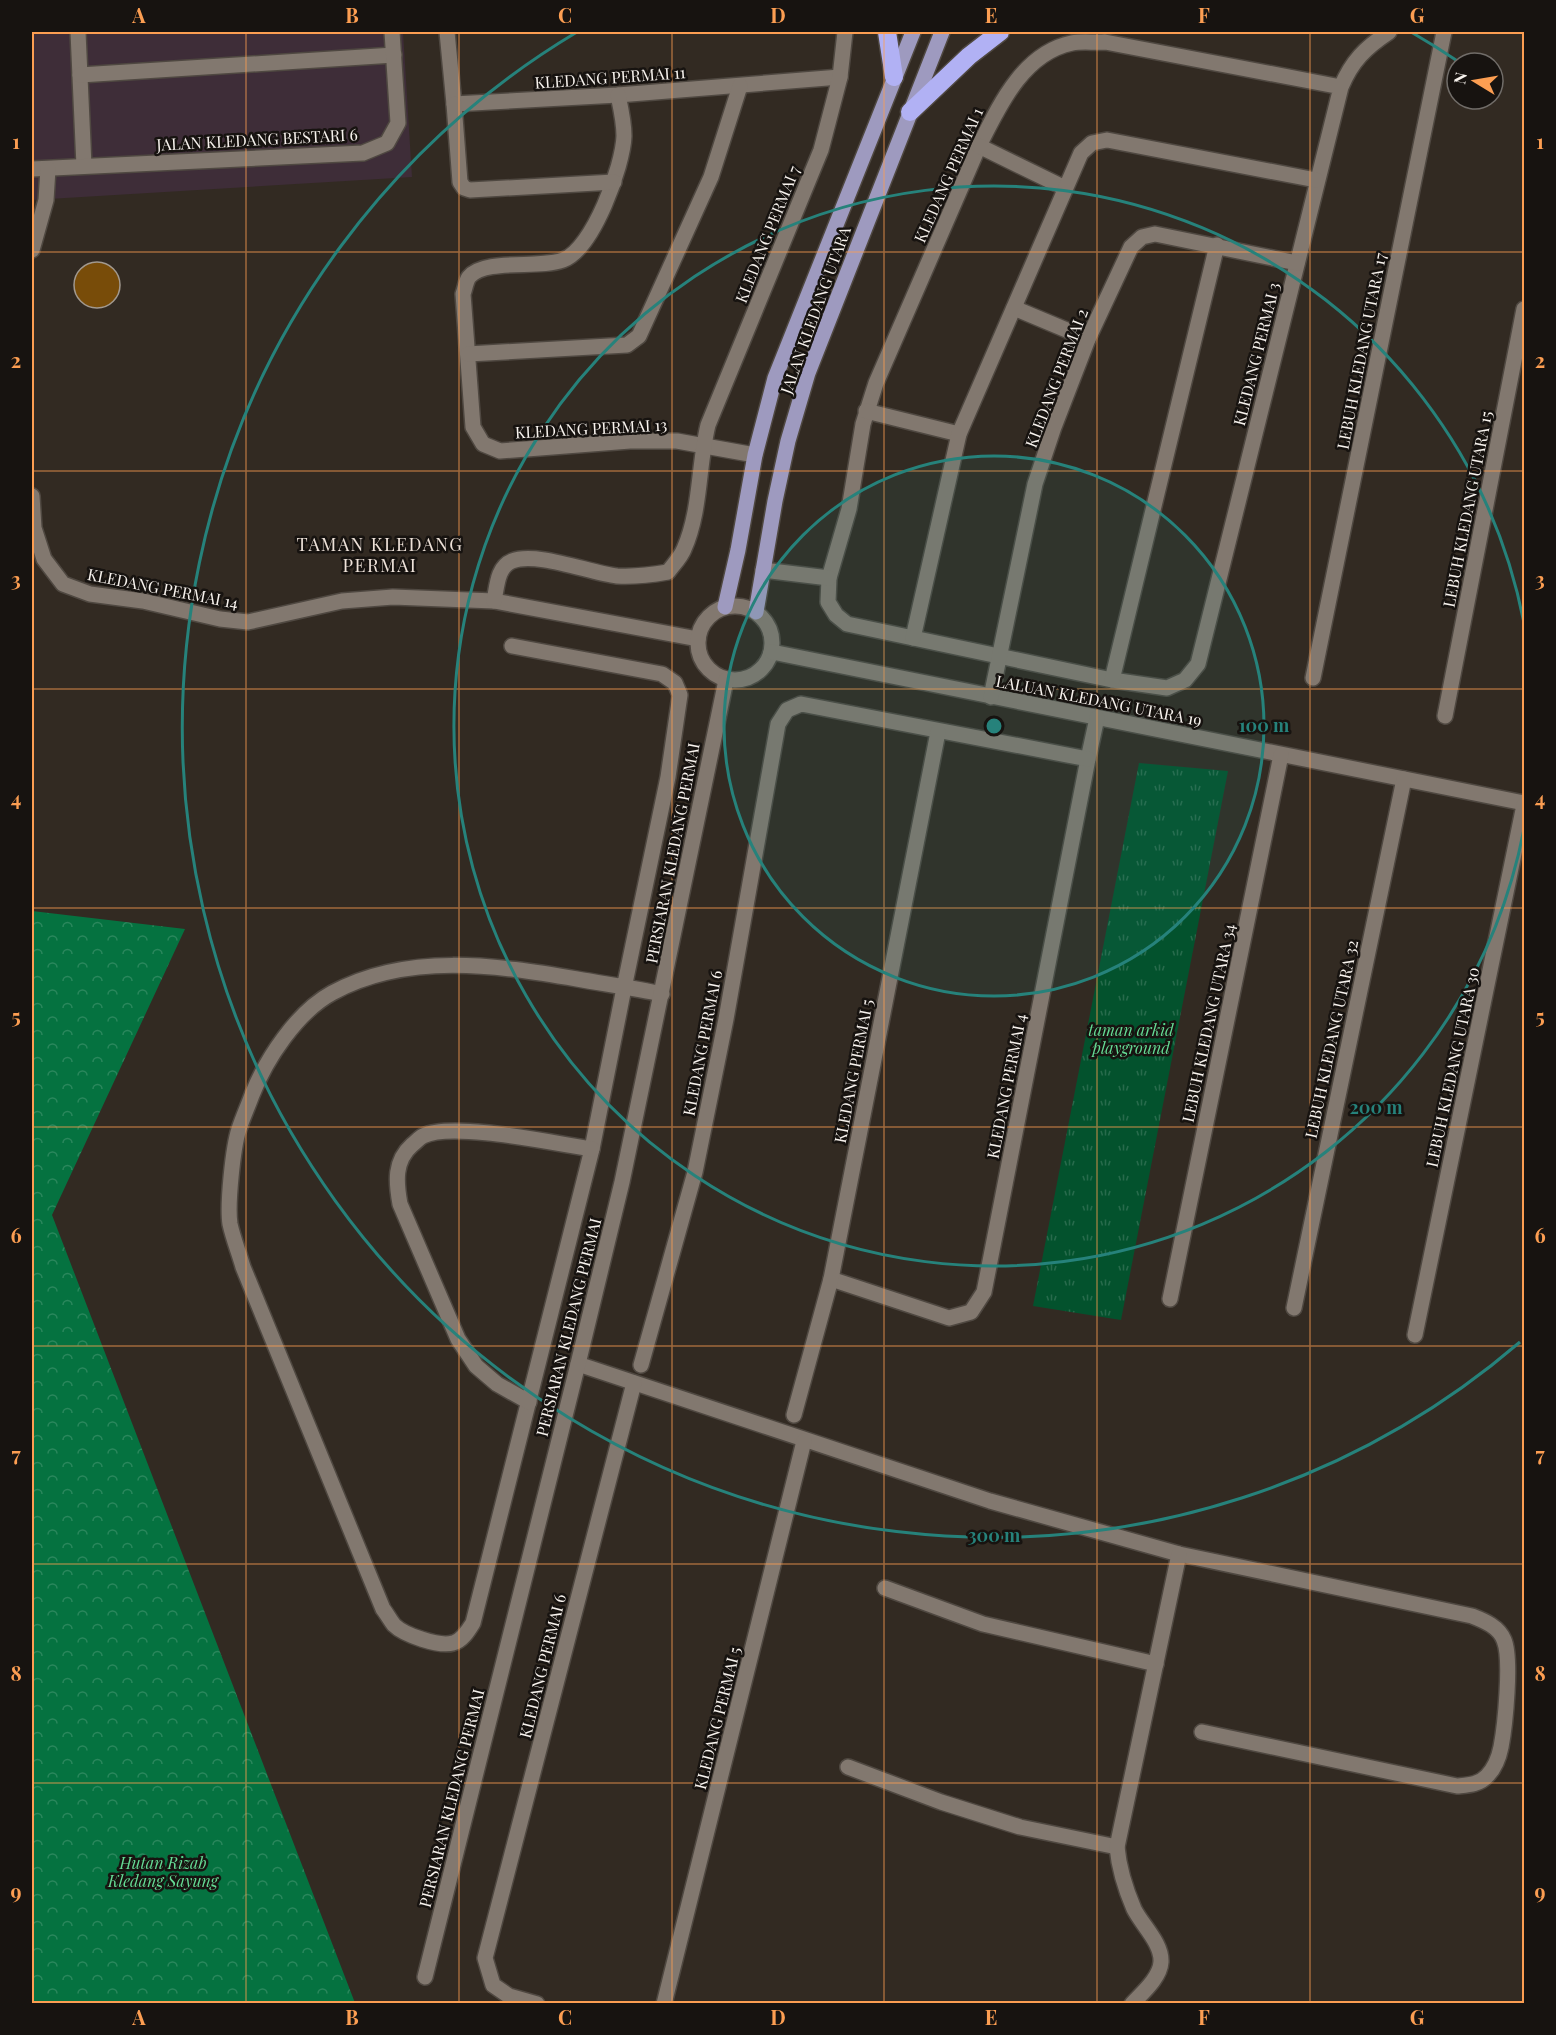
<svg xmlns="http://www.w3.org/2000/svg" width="1556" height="2035" font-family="'Playfair Display',serif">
<defs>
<pattern id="forest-crowns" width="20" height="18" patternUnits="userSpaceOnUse" patternTransform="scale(1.5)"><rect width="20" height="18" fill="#057240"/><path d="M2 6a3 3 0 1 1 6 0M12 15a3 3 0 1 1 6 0" fill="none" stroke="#2a875c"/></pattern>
<pattern id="park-tufts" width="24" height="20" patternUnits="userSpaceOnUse" patternTransform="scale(1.5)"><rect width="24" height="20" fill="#03522d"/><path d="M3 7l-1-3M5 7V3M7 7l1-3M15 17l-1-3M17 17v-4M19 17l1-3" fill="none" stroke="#286b4c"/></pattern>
</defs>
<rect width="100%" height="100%" fill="#322a22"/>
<path fill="#3e2d38" d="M32,32H403L412,177L32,200Z"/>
<path fill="url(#forest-crowns)" d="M32,911L185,929L52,1215L355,2003H32Z"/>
<path fill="url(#park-tufts)" d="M1139,763L1228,771L1121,1320L1033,1306Z"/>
<circle fill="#784c09" stroke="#a2998f" stroke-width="1.5" cx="97" cy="285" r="23"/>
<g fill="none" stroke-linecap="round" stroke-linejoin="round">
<defs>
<g id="minor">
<path d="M78,32L84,166"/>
<path d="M447,32L454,104L618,95L840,77"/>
<path d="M80,75L394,55"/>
<path d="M1341,87L1105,42C1094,43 1083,41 1072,43C1023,53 999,106 979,146L876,383L863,424L849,509L829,578L828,602L836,615L847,624L1112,680L1167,688L1185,680L1198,664L1341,87C1352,61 1365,48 1389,32"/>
<path d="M618,95C621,109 624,122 624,136C623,166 593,249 563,260C539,269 485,258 469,277C466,281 465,289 463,294L473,427L483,444L500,451L630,441H677L755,455"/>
<path d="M454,104L460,182L464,188L470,190L614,182"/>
<path d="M979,146L1065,188"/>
<path d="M32,169L363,153L387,143L398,123L392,32"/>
<path d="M32,250L46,200L48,169"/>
<path d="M1014,308L1088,339"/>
<path d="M468,354L627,345L639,336L711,177L740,86"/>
<path d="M866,411L959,434"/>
<path d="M32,496L34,528L44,559L63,584L90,594L143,601L220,619L248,622L342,601L393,597L494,601L698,639"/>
<path d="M763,570L829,578"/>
<path d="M494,601C497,587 497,567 512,561C536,551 590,573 617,576C634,577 651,575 668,572C673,565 681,557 684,549C701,511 698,466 708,425L821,150L840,77L845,32"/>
<circle cx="735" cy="643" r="37"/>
<path d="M913,638L959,434L1081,153L1092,143L1107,140L1316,180"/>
<path d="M512,646L662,674L675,683L680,695L668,777L624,988L592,1149L473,1623C468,1631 462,1641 453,1643C439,1647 404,1635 394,1625C390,1620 387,1614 383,1609L243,1267C239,1253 233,1238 230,1224C227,1205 233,1147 239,1129C243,1117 248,1106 252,1095C266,1059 297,1012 332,993C407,952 496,965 577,979C605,984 634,988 662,994"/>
<path d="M772,652L1524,803"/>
<path d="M1313,678L1444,32"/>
<path d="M1112,680L1217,245"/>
<path d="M991,697L1035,484L1054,427L1088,339L1131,247L1142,237L1155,234L1297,263"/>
<path d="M1445,716L1524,309"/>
<path d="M831,1279L949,1318L971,1312L984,1292L1088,759L1097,718"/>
<path d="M1170,1299L1281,755"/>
<path d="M1294,1308L1404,779"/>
<path d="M1415,1335L1524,805"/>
<path d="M578,1364L990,1501L1179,1554L1472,1616C1485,1621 1499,1627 1504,1640C1512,1659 1505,1726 1501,1747C1499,1757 1494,1769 1487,1776C1479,1785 1467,1785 1457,1786L1202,1732"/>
<path d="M641,1365L695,1172L726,1019L778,724L787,710L801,704L1088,759"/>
<path d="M529,1402L497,1384L476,1366L458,1339L400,1204C396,1182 394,1161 412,1145C416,1142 419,1138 423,1136C452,1121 557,1144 592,1149"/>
<path d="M794,1415L831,1279L938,732"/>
<path d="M885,1588L983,1624L1156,1664"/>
<path d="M848,1767L941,1802L1020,1827L1117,1847"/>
<path d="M425,1977L578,1364L622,1182L726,680"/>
<path d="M537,2004L509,1996L493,1985L485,1958L634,1383"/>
<path d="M664,2004L804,1441"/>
<path d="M1132,2004C1142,1993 1160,1978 1161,1962C1162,1943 1142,1925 1134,1909C1125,1888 1119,1869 1117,1847L1179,1554"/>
</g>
<g id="major">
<path d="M725,607L738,550L755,455L775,378L913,32"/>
<path d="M756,612L775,501L788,441L808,373L942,32"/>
</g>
<g id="highway">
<path d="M887,32L894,77"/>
<path d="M910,112L969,56L1000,32"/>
</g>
</defs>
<use href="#minor" stroke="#4f4841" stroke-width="18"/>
<use href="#major" stroke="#4f4841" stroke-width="18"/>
<use href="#highway" stroke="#4f4841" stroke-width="21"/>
<use href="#minor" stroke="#82786f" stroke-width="15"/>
<use href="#major" stroke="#9e9abf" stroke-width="15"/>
<use href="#highway" stroke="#b1b1f4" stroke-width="18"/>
</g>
<path fill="none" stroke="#fc9e52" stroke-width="1.5" stroke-opacity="0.55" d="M246,32V2004M459,32V2004M672,32V2004M884,32V2004M1097,32V2004M1310,32V2004M32,252H1524M32,471H1524M32,689H1524M32,908H1524M32,1127H1524M32,1346H1524M32,1564H1524M32,1783H1524"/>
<circle cx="994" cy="726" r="270" fill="#26827b" fill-opacity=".12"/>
<g fill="none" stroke="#26827b" stroke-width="3">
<circle cx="994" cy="726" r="270"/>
<path d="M1524 829A540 540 0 1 1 1524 623"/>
<path d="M1520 1342A810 810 0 1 1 577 32M1411 32A810 810 0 0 1 1459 62"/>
</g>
<g text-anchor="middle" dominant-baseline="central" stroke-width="5" stroke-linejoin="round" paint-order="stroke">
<g font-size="16" fill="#f8f3ee" stroke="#171310">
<text transform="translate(610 77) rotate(-4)">KLEDANG PERMAI 11</text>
<text transform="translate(257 139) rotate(-3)">JALAN KLEDANG BESTARI 6</text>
<text transform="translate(948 175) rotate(-66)">KLEDANG PERMAI 1</text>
<text transform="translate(767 234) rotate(-68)">KLEDANG PERMAI 7</text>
<text transform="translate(815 310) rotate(-70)">JALAN KLEDANG UTARA</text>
<text transform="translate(1361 351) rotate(-79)">LEBUH KLEDANG UTARA 17</text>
<text transform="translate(1256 354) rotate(-76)">KLEDANG PERMAI 3</text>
<text transform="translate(1056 378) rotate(-69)">KLEDANG PERMAI 2</text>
<text transform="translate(591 428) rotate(-3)">KLEDANG PERMAI 13</text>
<text transform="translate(1467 509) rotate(-79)">LEBUH KLEDANG UTARA 15</text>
<text transform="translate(163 588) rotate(11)">KLEDANG PERMAI 14</text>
<text transform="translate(1099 700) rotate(11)">LALUAN KLEDANG UTARA 19</text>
<text transform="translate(672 853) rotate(-79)">PERSIARAN KLEDANG PERMAI</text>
<text transform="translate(1208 1023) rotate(-78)">LEBUH KLEDANG UTARA 34</text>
<text transform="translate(1331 1039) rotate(-78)">LEBUH KLEDANG UTARA 32</text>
<text transform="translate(702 1043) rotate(-79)">KLEDANG PERMAI 6</text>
<text transform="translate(1452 1067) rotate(-78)">LEBUH KLEDANG UTARA 30</text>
<text transform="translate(853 1071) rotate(-79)">KLEDANG PERMAI 5</text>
<text transform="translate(1006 1086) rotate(-79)">KLEDANG PERMAI 4</text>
<text transform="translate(568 1327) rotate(-76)">PERSIARAN KLEDANG PERMAI</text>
<text transform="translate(542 1666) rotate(-76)">KLEDANG PERMAI 6</text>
<text transform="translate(717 1718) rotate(-76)">KLEDANG PERMAI 5</text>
<text transform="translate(451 1798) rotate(-76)">PERSIARAN KLEDANG PERMAI</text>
</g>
<g font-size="16" font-style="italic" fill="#65dc95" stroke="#171310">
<text x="1131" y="1029">taman arkid<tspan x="1131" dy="18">playground</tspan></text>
<text x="163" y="1862">Hutan Rizab<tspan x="163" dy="18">Kledang Sayung</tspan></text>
</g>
<g font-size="18" letter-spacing="1.5" fill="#ede1d8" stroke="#171310">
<text x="380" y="544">TAMAN KLEDANG<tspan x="380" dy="21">PERMAI</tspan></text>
</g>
</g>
<circle cx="994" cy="726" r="9" fill="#26827b" stroke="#171310" stroke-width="3"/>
<g font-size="18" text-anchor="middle" font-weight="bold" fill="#26827b" stroke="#171310" stroke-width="5" stroke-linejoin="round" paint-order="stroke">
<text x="1264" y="732">100 m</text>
<text x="1376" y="1114">200 m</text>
<text x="994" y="1542">300 m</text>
</g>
<rect width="1556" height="2035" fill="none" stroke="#171310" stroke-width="66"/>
<g transform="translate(1475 81) rotate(281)"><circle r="28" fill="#171310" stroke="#716d69" stroke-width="1.5"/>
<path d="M0-4.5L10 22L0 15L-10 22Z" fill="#fc9e52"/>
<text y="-9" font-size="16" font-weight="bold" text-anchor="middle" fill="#f8f3ee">N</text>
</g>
<rect x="33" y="33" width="1490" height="1969" fill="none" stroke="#fc9e52" stroke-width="2"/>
<g font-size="20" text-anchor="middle" font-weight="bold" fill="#fc9e52">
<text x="139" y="23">A</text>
<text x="352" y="23">B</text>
<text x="565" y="23">C</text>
<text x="778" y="23">D</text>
<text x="991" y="23">E</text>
<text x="1204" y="23">F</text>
<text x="1417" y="23">G</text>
<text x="16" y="149">1</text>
<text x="1540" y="149">1</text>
<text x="16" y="368">2</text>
<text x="1540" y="368">2</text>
<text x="16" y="587">3</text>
<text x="1540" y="587">3</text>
<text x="16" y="806">4</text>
<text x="1540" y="806">4</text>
<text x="16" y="1024">5</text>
<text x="1540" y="1024">5</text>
<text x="16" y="1243">6</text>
<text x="1540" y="1243">6</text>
<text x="16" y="1462">7</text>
<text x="1540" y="1462">7</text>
<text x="16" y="1681">8</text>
<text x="1540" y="1681">8</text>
<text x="16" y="1899">9</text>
<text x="1540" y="1899">9</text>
<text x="139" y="2025">A</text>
<text x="352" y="2025">B</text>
<text x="565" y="2025">C</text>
<text x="778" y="2025">D</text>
<text x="991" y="2025">E</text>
<text x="1204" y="2025">F</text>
<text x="1417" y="2025">G</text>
</g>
</svg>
